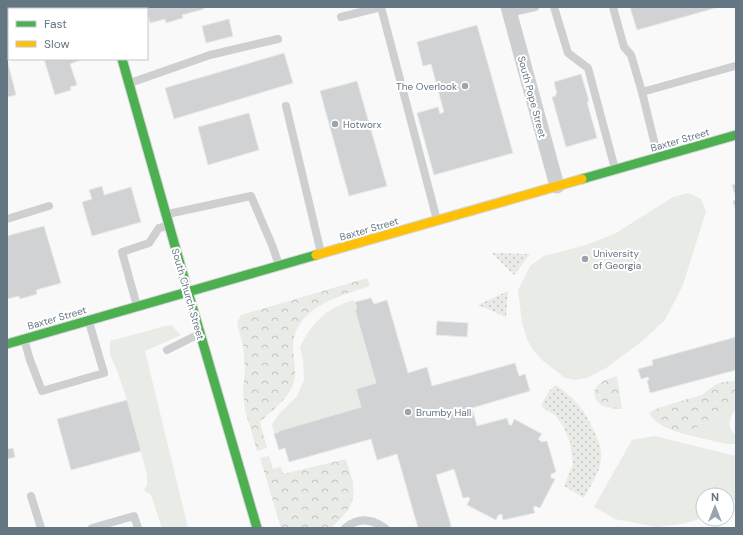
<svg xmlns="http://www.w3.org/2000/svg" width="743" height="535" font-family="'DM Sans',sans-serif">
<defs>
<pattern id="forest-crowns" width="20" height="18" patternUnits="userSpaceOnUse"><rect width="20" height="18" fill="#e8ebe6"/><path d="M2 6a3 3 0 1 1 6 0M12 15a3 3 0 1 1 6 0" fill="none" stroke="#c0c3c0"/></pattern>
<pattern id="park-dots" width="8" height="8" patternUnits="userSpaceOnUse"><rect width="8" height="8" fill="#e8ebe6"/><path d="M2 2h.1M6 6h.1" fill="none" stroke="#c0c3c0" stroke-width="1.8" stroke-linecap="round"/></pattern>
</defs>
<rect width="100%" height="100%" fill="#f9f9f9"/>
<g fill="#e8ebe6">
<path d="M689,193L701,199L706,211L683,285L665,320L641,342L606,368L587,378L575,380L565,378L542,360L533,350L527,339L522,323L518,290L530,266L544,256L586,245L616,233L673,197Z"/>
<path d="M354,300L376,383L356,389L361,407L279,431V432L274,434L272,424L281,412L297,396L304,380L303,359L300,347C312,323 327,307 354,300Z"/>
<path d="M171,325L181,335L145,351L188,528H162L151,495L144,490L147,485V475L127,400L117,370L110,355V341L165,326Z"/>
<path d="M736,402C736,418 721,419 736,436V443L734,444H726L688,435L694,428L713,424Z"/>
<path d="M654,436L736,456V499L727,505V495H703V518L682,524L657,527L615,519L594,507L632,440Z"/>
</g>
<g fill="url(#forest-crowns)">
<path d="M367,278L370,286C340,296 295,307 293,346C293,358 298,374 293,385C287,400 271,411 260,422L267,448L257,451L245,410L243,391L245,369L243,346L237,323L241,315Z"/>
<path d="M617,376L622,409C608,408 596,408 594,392C599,381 606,379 617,376Z"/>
<path d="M736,381V402L713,424L694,428L688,435C674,431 656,426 649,413L658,408L701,395L717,384L723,382Z"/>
<path d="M269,456L273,469L281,467L283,474L346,459C357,494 359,502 331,528H281L260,458Z"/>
</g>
<g fill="url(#park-dots)">
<path d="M492,253L530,254L514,275Z"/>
<path d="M508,291L506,317L478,305Z"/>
<path d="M556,385C578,401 585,411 596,435C599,443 602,450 601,459C600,473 590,486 584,498L564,486L573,464L570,442L563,426L555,415L543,408L542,403L550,390Z"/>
</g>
<g fill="#d0d2d3" stroke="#e8e8e8">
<path d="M146,7H203L204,9L182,15L183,18L166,23L165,19L150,23Z"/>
<path d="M630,7H719L637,30Z"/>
<path d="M229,19L233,36L206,43L202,26Z"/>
<path d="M477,25L513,153L434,175L417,113L438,107L440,114L444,112L431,64L423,66L417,42Z"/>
<path d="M284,53L293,83L174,119L165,88Z"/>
<path d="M7,59L16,95L7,97Z"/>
<path d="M44,59H83L70,64L77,85L70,87L71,90L55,95Z"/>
<path d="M581,74L589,101L587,102L597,138L566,147L552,97L556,96L555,94H557L554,82Z"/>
<path d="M357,81L387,186L349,196L320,91Z"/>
<path d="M249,113L259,150L208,165L198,127Z"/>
<path d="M736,184V199L732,185Z"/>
<path d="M102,186L104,195L131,187L141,222L92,236L82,202L92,199L89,190Z"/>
<path d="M736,200V212L733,201Z"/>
<path d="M44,226L61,283L36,290L37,294L20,299L19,296L7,299V236Z"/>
<path d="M371,298L374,304L387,300L408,373L427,367L432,386L515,363L519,376L525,374L530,391L472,408L477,426L507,418L509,425H512L514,419L542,434L538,439L542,442L547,441L556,472L551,474V478L555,479L540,508L535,506L533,508L535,513L503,520L502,514L498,515L496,520L467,505L470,499L469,497L463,498L454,469L436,475L451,525L450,528H418L397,454L377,460L371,439L289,462L285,448L279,450L274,434L279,432V431L361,407L356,389L376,383L355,310L357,309L355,302Z"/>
<path d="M437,321L468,323L467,337L436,335Z"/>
<path d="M736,337V370L650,393L647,380H649L648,377L641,379L638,369L653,365L652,360Z"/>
<path d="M127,400L141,451L71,470L57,419Z"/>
<path d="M13,448L15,457L7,459V449Z"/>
</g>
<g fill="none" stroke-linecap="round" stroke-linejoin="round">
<defs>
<g id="fast">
<path d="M122,59L188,292L257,528"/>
<path d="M582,179L736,135"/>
<path d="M7,344L316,255"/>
</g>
<path id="slow" d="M316,255L582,179"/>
</defs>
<use href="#fast" stroke="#d5d6d7" stroke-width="11"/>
<use href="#slow" stroke="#d5d6d7" stroke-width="11"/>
<g stroke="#cecfd0" stroke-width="8">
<path d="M554,7L568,53L588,68L615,169"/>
<path d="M613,7L624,47L631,55L642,92L658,157"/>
<path d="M509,13L535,7"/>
<path d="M341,17L381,7L437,220"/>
<path d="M130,83L210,55L278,39"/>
<path d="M642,92L735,66"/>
<path d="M286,106L321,253"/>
<path d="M168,214L251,196L272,245L279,265"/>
<path d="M7,219L49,206"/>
<path d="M137,306L122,252L149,243L159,228L168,226"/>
<path d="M24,339L30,360L42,391L104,373L89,322"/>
<path d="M167,350L199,334"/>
<path d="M31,496L41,528"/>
<path d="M92,528L134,516L138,528"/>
<path d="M345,528C358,517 372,519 385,528"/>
</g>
<g stroke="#cecfd0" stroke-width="15">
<path d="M108,7V9"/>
<path d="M508,7L557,186"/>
</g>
<use href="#fast" stroke="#4caf50" stroke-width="9"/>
<use href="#slow" stroke="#ffc107" stroke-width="9"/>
</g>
<g fill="#99a4ac" stroke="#fff" stroke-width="1.5">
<circle cx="465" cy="86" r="4"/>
<circle cx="335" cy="124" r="4"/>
<circle cx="585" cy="259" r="4"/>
<circle cx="408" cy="412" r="4"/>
</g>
<g text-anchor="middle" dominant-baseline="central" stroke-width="4" stroke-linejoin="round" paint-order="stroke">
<g font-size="10" fill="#657683" stroke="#fff" text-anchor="start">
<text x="457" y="86" text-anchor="end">The Overlook</text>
<text x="343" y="124">Hotworx</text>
<text x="593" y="253">University<tspan x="593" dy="12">of Georgia</tspan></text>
<text x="416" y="412">Brumby Hall</text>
</g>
<g font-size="10" fill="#657683" stroke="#fff">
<text transform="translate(532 97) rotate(75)">South Pope Street</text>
<text transform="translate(680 140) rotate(-16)">Baxter Street</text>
<text transform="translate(369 229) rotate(-16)">Baxter Street</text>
<text transform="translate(188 294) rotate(74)">South Church Street</text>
<text transform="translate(57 318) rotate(-16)">Baxter Street</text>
</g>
</g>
<rect width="743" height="535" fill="none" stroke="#657683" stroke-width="16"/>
<rect x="8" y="8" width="140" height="52" fill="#ffffff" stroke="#c1c8cd"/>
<rect x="16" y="21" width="20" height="6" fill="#4caf50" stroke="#c1c8cd"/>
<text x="44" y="28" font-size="12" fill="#657683">Fast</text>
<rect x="16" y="41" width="20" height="6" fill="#ffc107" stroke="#c1c8cd"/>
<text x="44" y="48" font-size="12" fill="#657683">Slow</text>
<g transform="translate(715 507)"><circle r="19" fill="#ffffff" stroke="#c1c8cd"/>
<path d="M0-3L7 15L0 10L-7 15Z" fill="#99a4ac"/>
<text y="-6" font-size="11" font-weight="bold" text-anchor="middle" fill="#657683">N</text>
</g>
</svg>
